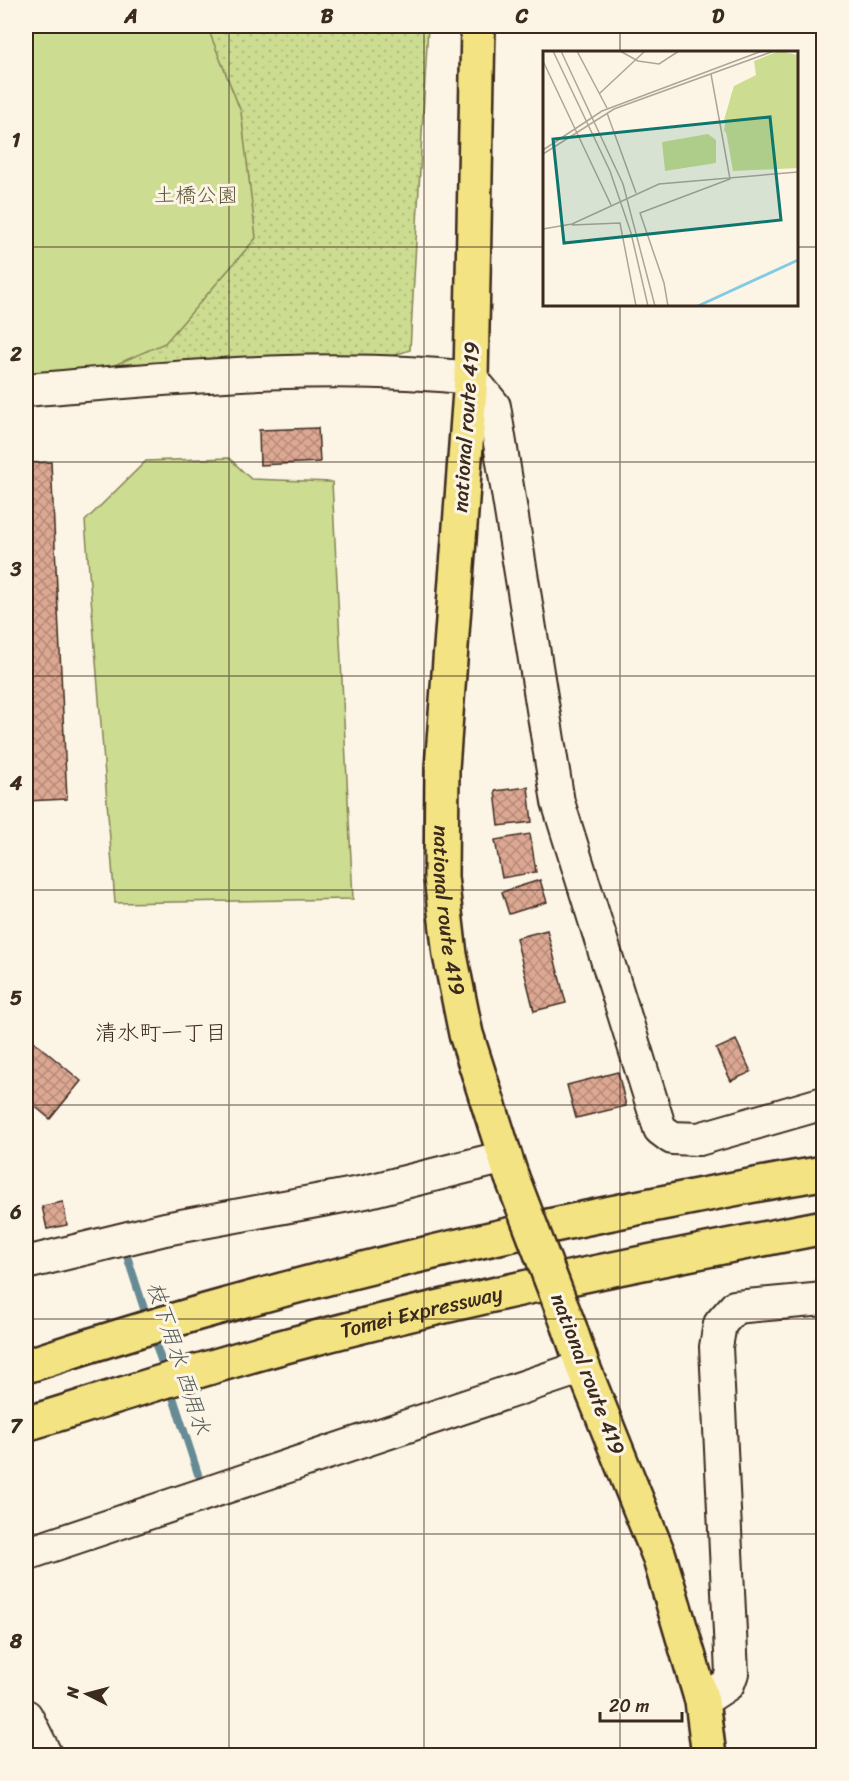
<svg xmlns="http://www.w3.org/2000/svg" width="849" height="1781" font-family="Sriracha,'Klee One',sans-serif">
<defs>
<pattern id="park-dots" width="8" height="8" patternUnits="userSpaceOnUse" patternTransform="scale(1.5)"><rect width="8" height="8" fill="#ccdc90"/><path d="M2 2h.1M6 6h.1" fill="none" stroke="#b0bd7c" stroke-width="1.8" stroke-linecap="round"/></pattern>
<pattern id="building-cross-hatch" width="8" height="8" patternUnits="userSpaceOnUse" patternTransform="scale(1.5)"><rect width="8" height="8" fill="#dda893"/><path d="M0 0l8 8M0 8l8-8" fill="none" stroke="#b48977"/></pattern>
</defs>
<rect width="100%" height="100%" fill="#fcf5e5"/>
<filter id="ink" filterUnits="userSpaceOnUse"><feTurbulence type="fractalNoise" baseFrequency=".0167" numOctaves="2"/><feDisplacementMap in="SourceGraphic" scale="12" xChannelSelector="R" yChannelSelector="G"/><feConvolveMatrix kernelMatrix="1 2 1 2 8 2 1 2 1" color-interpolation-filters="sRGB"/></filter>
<g filter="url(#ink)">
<path fill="url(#park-dots)" stroke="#848357" stroke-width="1.5" d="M26,26H428L410,350L392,356L26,373Z"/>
<g fill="#ccdc90" stroke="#848357" stroke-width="1.5">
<path d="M26,26H207L241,112L256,238L165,343L67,386L26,373Z"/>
<path d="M229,458L251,479L332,482L353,899L115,903L85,521L146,461Z"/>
</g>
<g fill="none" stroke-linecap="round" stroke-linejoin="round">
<g stroke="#668b95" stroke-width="8">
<path d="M126,1253L148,1321"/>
<path d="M152,1333L166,1375"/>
<path d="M170,1388L198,1474"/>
</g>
</g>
<g fill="url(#building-cross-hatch)" stroke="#3b2a1e" stroke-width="1.5">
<path d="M318,428L320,462L260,465L259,430Z"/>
<path d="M51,462L67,799L26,801V463Z"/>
<path d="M528,787L532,822L499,826L495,791Z"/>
<path d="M530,834L536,872L502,878L495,840Z"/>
<path d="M540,880L547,902L509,914L502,892Z"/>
<path d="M547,930L566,1003L534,1011L516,938Z"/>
<path d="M26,1035L81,1081L50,1119L26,1099Z"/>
<path d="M736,1040L751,1072L731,1081L716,1049Z"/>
<path d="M618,1072L626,1106L576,1118L567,1085Z"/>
<path d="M63,1202L67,1225L47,1229L42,1206Z"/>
</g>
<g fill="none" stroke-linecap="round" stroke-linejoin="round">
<defs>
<g id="minor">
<path d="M26,390C172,378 325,362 471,378L494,406L558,802L660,1129L672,1138L699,1139L824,1103"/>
<path d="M26,1263L165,1229L365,1192L505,1157"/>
<path d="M26,1554L583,1367"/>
<path d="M702,1701L728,1684L732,1673L716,1347L720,1324L735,1307L824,1299"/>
<path d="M26,1716L46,1756"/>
</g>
<g id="highway">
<path id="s1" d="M478,26L471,378L442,768L441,877L450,955L466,1034L511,1175"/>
<path d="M570,1329L583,1367L659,1556L702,1701L709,1756"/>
<path d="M26,1366C235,1297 450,1244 667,1202C719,1192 771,1181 824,1173"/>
<path id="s2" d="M26,1424C118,1396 211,1365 304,1341C476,1295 650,1261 824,1227"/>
</g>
</defs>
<use href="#minor" stroke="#3b2a1e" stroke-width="36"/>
<use href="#highway" stroke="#3b2a1e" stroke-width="38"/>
<use href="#minor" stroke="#fcf5e5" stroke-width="32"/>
<use href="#highway" stroke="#f4e382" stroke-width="33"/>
<defs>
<path id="highway-bridge" d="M511,1175L570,1329"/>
</defs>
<use href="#highway-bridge" stroke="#3b2a1e" stroke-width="38" stroke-linecap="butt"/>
<use href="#highway-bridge" stroke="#f4e382" stroke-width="33"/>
</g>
</g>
<path fill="none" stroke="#3b2a1e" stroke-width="1.5" stroke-opacity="0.55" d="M229,26V1756M424,26V1756M620,26V52M26,247H544M796,247H824M620,304V1756M26,462H824M26,676H824M26,890H824M26,1105H824M26,1319H824M26,1534H824"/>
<g text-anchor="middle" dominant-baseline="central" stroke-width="6" stroke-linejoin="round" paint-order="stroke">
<g font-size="21" fill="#5f563a" stroke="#fcf5e5">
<text x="196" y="195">土橋公園</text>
</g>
<g font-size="21" fill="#3b2a1e" stroke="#fcf5e5">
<text transform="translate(466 427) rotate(-86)">national route 419</text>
<text stroke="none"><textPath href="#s1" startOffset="886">national route 419</textPath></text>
<text stroke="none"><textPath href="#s2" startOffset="411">Tomei Expressway</textPath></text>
<text transform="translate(588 1374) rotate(69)">national route 419</text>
</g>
<g font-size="22" fill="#3b2a1e" stroke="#fcf5e5">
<text x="161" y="1032">清水町一丁目</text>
</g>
<g font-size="22" font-style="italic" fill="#515a59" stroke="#fcf5e5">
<text transform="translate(179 1358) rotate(72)">枝下用水 西用水</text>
</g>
</g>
<g transform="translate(543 51)">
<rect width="255" height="255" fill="#fcf5e5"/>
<path d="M236,0L255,4V117L190,120L181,69L191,35L213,24L211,10Z" fill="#ccdc90"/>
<path d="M203,34L240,63L230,89L202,100L188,90L181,79L189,41ZM165,83L173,89V112L122,120L119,91Z" fill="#ccdc90"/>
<path fill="none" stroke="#83cbe4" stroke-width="3" d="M155,255L255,209"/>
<path fill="none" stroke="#afa495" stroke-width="1.5" d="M10,0L67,120L88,182L105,255M18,0L80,133L112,255M34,0L64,57M77,0L95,10L116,13L136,0M0,10L68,154M57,42L102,0M59,60L219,0M64,62L93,142M0,99L59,60M0,103L71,58L231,0M29,174L77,172L93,255M0,178L29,173L116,133L255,121M125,255L121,232L97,162L187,128L168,23"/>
<path fill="#0f766e" fill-opacity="0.15" stroke="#0f766e" stroke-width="3" d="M227,66L238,169L21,192L10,88Z"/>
<rect width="255" height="255" fill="none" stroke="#3b2a1e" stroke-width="3"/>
</g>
<rect width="849" height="1781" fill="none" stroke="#fcf5e5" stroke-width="66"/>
<g transform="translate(87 1694) rotate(276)" stroke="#fcf5e5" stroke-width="4.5" paint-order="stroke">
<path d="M0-4.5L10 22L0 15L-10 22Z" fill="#3b2a1e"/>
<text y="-9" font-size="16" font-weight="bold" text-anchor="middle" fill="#3b2a1e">N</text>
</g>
<path d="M600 1712v9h82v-9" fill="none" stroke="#3b2a1e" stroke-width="3"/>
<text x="609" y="1712" font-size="18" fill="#3b2a1e" stroke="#fcf5e5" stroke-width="4.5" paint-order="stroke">20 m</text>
<rect x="33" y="33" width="783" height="1715" fill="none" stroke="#3b2a1e" stroke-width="2"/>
<g font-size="20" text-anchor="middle" font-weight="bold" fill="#3b2a1e">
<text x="131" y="23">A</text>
<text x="327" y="23">B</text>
<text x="522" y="23">C</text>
<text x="718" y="23">D</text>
<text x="16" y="147">1</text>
<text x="16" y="361">2</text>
<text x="16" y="576">3</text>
<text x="16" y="790">4</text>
<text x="16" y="1005">5</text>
<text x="16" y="1219">6</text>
<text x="16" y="1433">7</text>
<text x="16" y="1648">8</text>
</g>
</svg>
